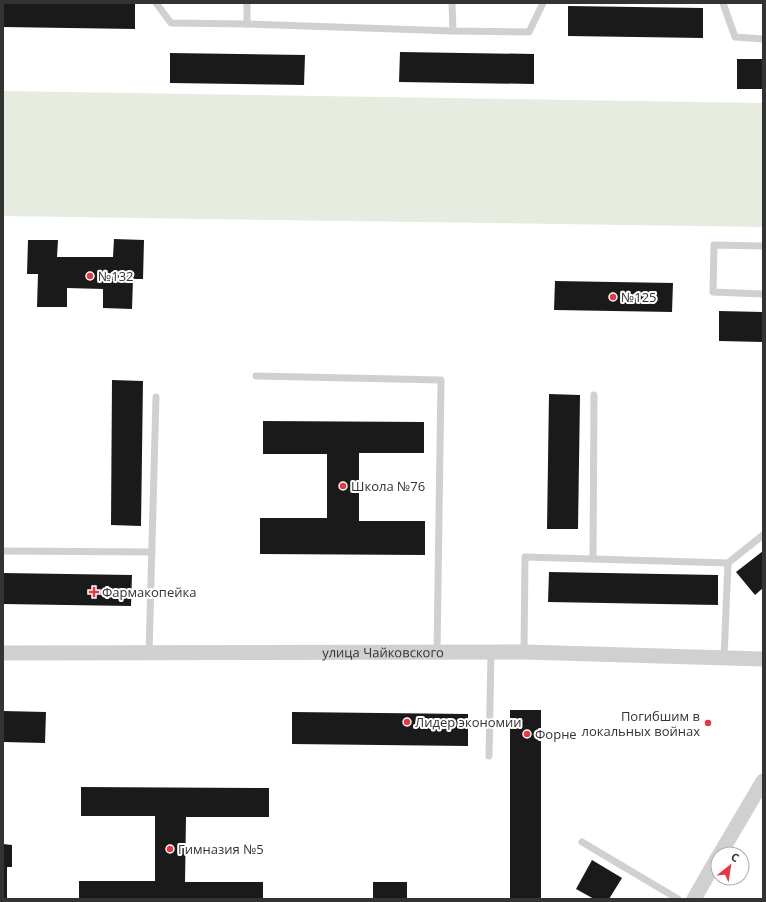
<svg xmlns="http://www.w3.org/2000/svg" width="766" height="902" font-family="'Open Sans',sans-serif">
<rect width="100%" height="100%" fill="#fff"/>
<path fill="#e6ecdf" d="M3,91L763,103V227L3,216Z"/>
<g fill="#1a1a1a">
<path d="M3,3H135V29L3,27Z"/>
<path d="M568,6L703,8V38L568,36Z"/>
<path d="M400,52L534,54V84L399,82Z"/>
<path d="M170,53L305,55L304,85L170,83Z"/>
<rect x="737" y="59" width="26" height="30"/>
<path d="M114,239L144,240L143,279H133L132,309L103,308V289L67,288V307H37L38,274H27L28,240H58L57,257H113Z"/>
<path d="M555,281L673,283L672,312L554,310Z"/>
<path d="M719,311L763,312V342L719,341Z"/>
<path d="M112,380L143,381L141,526L111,525Z"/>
<path d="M549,394L580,395L578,529H547Z"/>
<path d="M263,421L424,422V453H359V521H425V555L260,554V518H327V454H263Z"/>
<path d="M763,551V588L755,595L736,572Z"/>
<path d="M549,572L718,575V605L548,602Z"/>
<path d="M3,573L132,575L131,606L3,604Z"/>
<rect x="510" y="710" width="31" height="189"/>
<path d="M3,711L46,712L45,743L3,742Z"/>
<path d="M292,712L468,714V746L292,744Z"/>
<path d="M81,787L269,788V817H186L185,882H263V899H79V881H155V816H81Z"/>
<path d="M3,844L12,845V867H7V899H3Z"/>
<path d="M592,860L622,878L609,899H594L576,889Z"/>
<rect x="373" y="882" width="34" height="17"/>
</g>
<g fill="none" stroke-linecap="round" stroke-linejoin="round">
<g stroke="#d0d0d0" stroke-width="7">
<path d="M156,3L171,23L247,24L453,31"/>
<path d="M452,3L453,31L529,32L543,3"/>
<path d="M723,3L735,37L763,39"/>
<path d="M247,24V3"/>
<path d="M763,246L714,245L713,292L763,294"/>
<path d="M256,376L441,380L437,652"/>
<path d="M3,551L152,552"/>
<path d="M593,559L728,563L724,657"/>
<path d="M728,563L763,535"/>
<path d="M524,652L525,557L593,559L594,395"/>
<path d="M149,653L156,397"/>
<path d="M489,756L491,653"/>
<path d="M582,842L678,899"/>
</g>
<g stroke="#d0d0d0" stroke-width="15">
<path id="s1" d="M3,653L524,652L763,659"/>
<path d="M720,854L763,781"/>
<path d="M694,899L718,857"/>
</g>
</g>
<g fill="#e63946" stroke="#fff" stroke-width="1.5">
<circle cx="90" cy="276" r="4"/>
<circle cx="613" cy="297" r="4"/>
<circle cx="343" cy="486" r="4"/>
<path d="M92 586h4v4h4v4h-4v4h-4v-4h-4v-4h4z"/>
<circle cx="407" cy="722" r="4"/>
<circle cx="708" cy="723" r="4"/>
<circle cx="527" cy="734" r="4"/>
<circle cx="170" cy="849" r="4"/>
</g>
<g text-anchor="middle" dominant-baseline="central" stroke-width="4" stroke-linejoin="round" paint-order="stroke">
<g font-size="13" fill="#333" stroke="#fff" text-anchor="start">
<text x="98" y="276">№132</text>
<text x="621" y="297">№125</text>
<text x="351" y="486">Школа №76</text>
<text x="102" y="592">Фармакопейка</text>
<text x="700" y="716" text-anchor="end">Погибшим в<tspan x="700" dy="15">локальных войнах</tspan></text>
<text x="415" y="722">Лидер экономии</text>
<text x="535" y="734">Форне</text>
<text x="178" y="849">Гимназия №5</text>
</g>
<g font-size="13" fill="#333" stroke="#fff">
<text stroke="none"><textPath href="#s1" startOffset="380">улица Чайковского</textPath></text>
</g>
</g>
<rect width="766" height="902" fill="none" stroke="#333333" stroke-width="8"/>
<g transform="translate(730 866) rotate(30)"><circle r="19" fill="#ffffff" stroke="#adadad"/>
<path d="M0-3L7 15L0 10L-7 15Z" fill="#e63946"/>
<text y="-6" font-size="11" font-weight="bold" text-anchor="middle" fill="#333333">С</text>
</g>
</svg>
